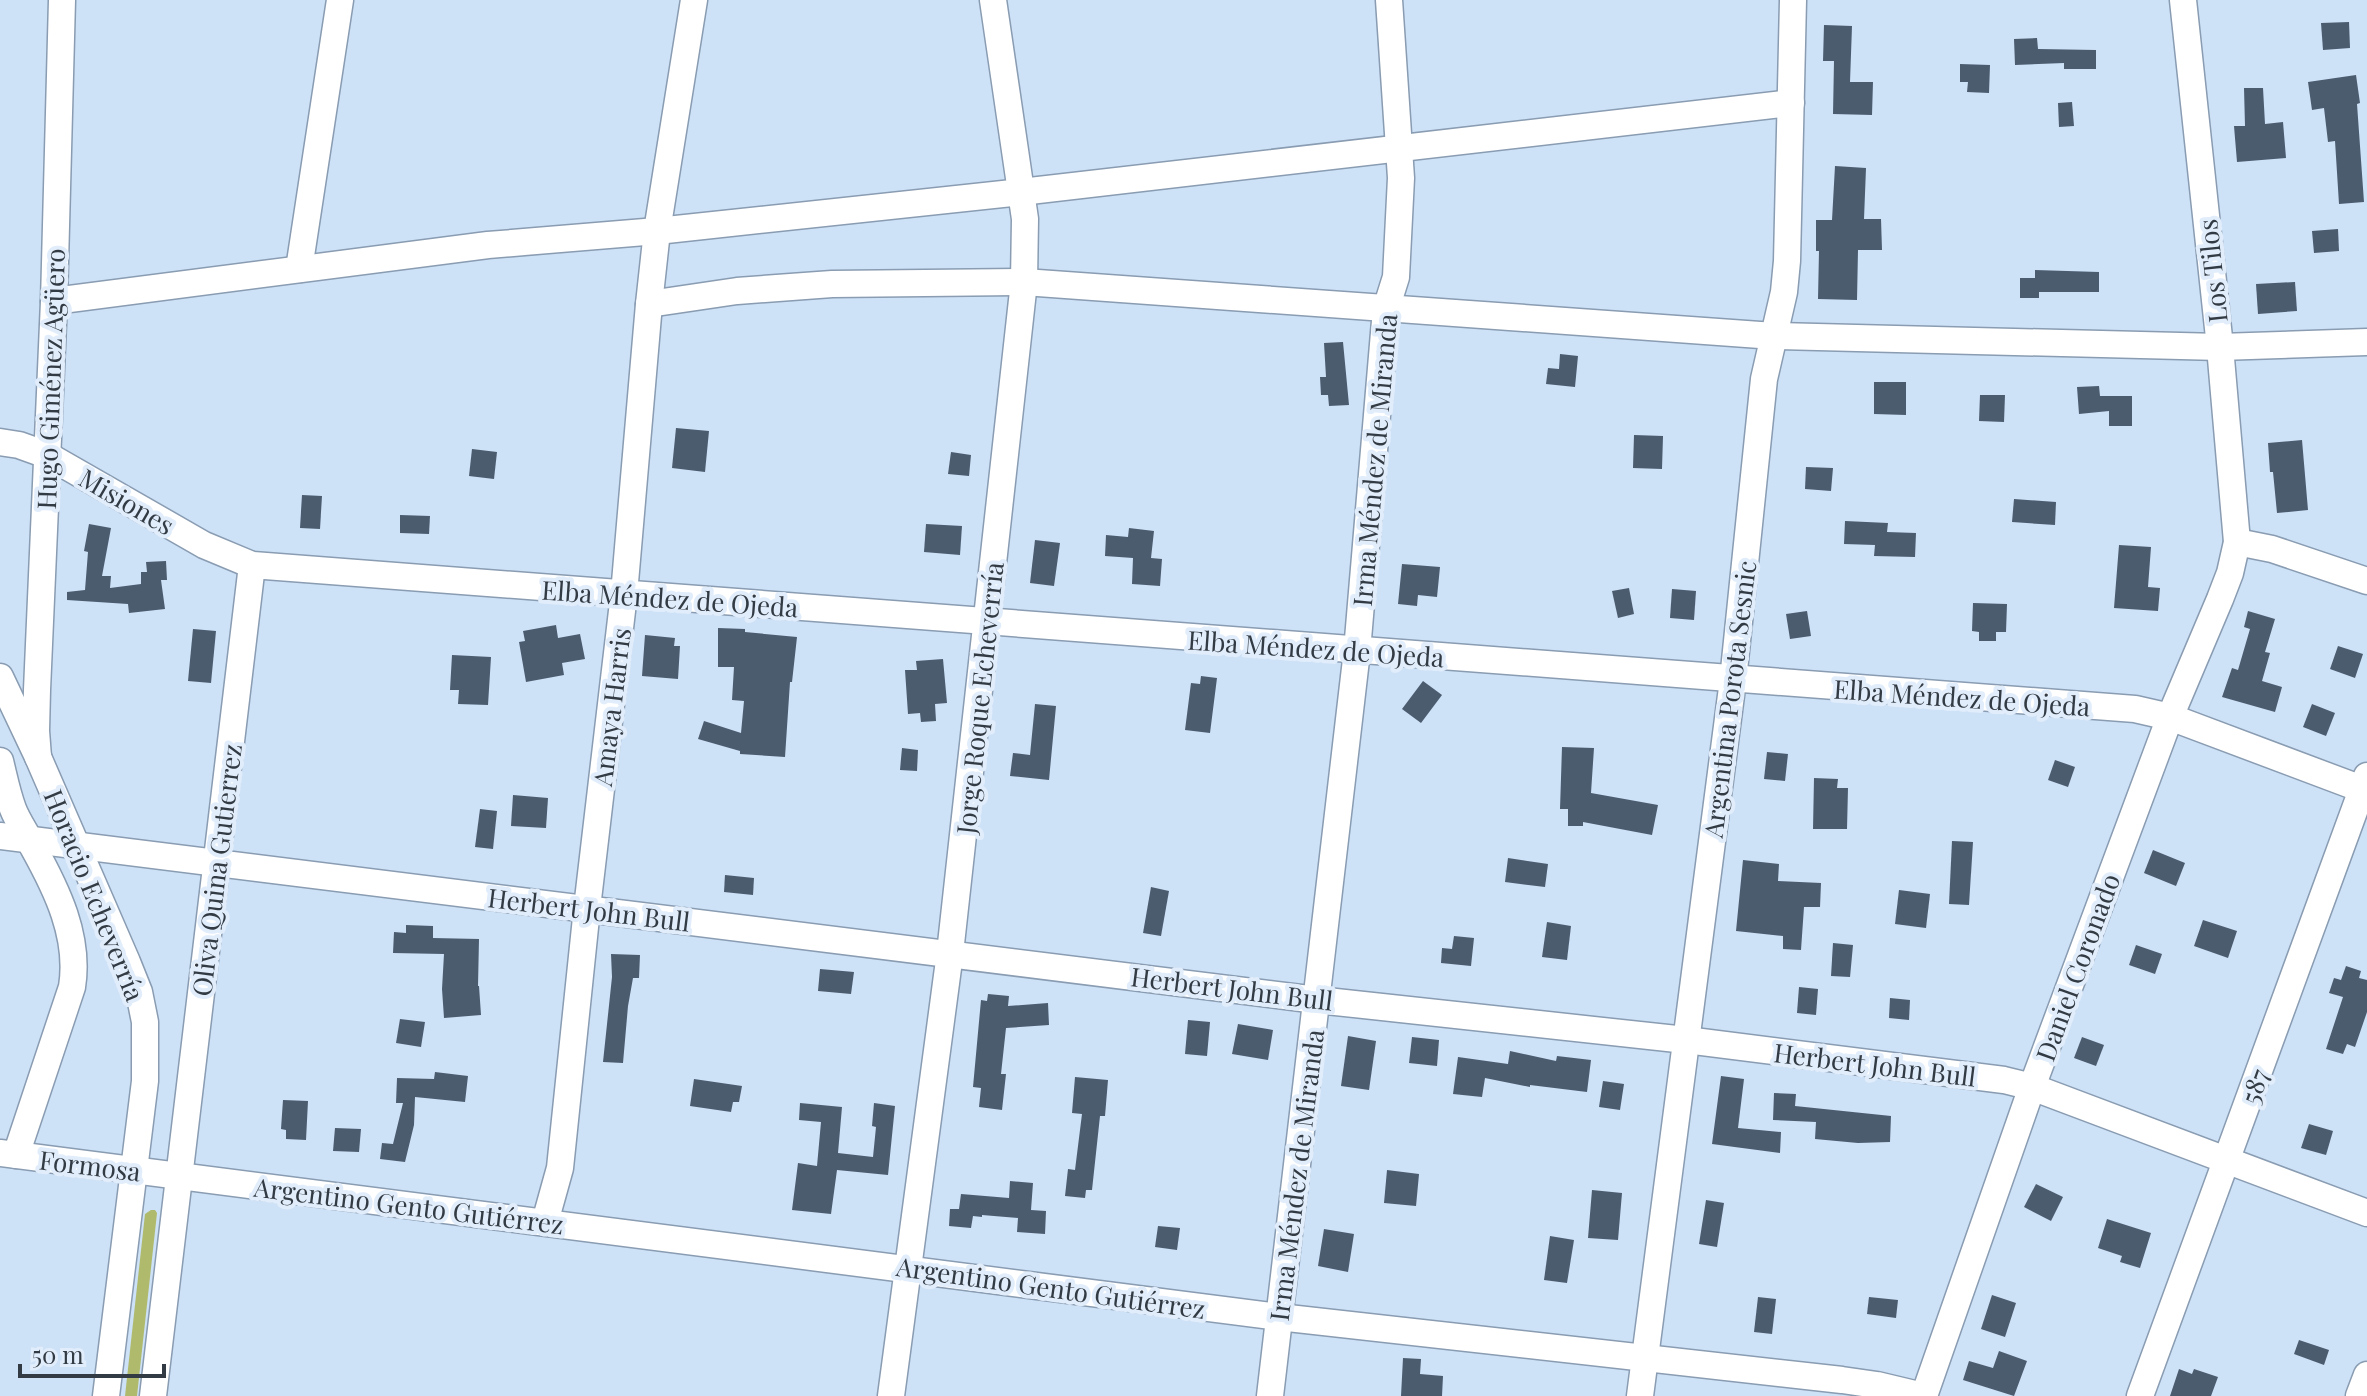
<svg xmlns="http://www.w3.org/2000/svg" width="2367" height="1396" font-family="'Playfair Display',serif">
<rect width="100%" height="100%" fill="#cde1f7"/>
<path fill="#b0ba6c" d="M151,1210H155L157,1213L137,1396H125L145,1214Z"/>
<g fill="#4b5c6f">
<path d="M2349,22L2350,48L2323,50L2321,23Z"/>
<path d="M1824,25L1852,26L1850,82H1873L1872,115L1833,114L1834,61H1823Z"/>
<path d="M2037,38L2038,49L2096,50V69H2064V63L2015,65L2014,39Z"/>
<path d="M1960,64L1990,65L1989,93L1967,92L1968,82H1960Z"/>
<path d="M2356,75L2360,103L2357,104L2364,202L2339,204L2335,141L2328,142L2324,108L2312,110L2308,82Z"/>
<path d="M2244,88H2263L2265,124L2283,122L2286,158L2237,162L2234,126H2245Z"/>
<path d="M2072,102L2074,126L2059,127L2058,103Z"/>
<path d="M1835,166L1866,168L1864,219H1881L1882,250H1858L1857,300L1818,299L1819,251H1816V220H1832Z"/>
<path d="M2338,229L2339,251L2314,253L2312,231Z"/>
<path d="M2035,270L2099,272V292H2039V298H2020V278H2035Z"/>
<path d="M2295,282L2297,311L2258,314L2256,284Z"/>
<path d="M1343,342L1349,405L1329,406L1328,395H1321L1320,377H1326L1324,343Z"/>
<path d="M1560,354L1578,356L1575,387L1546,384L1548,368L1559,369Z"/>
<path d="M1874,382H1906V415L1874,414Z"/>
<path d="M2099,386L2100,396H2132V426H2109V411L2079,414L2077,387Z"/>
<path d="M1980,395H2005L2004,422L1979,421Z"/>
<path d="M676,428L709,431L705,472L672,468Z"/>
<path d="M1634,435L1663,436L1662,469L1633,468Z"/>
<path d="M2302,440L2308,510L2277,513L2273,472H2270L2268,443Z"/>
<path d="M472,449L497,452L494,479L469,476Z"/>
<path d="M951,452L971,455L969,476L948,474Z"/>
<path d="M1806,467L1833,468L1831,491L1805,489Z"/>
<path d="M302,495L322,496L320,529L300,528Z"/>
<path d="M2014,499L2056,502L2055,525L2012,522Z"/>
<path d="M400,515L430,516L429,534L400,533Z"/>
<path d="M1845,521L1888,523L1887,532L1916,533L1915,557L1874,556L1875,545L1844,544Z"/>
<path d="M89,524L111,528L102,576H111L110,588L141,584V572H147L146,562L166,561L167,580H161L165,609L129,613L128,604L67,600V592L85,590L88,552L84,551Z"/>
<path d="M926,524L962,526L960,555L924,552Z"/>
<path d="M1129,528L1154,531L1151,558L1162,559L1160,586L1132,584L1133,558L1105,556L1106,535L1128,537Z"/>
<path d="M1035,540L1060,543L1054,586L1030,583Z"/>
<path d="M2119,545L2151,547L2148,587L2160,588L2158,611L2114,608Z"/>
<path d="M1402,564L1440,567L1437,597L1418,595L1417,606L1398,604Z"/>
<path d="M1629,588L1634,614L1618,618L1612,591Z"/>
<path d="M1672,589L1696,591L1694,620L1670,618Z"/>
<path d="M1973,603L2007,604L2006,632H1996V641H1979V632L1972,631Z"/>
<path d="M1807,611L1811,636L1790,639L1786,614Z"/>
<path d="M2248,611L2275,619L2265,652L2270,653L2262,681L2282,687L2275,712L2222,697L2232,668L2238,670L2250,629L2244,627Z"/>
<path d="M556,625L558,638L580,634L585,659L562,663L564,675L526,682L519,642L525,641L523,631Z"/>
<path d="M718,628L745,629V632L797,637L792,682H790L785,757L740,754V751L698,739L704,721L741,733L744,701L732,700L734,667H718Z"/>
<path d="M193,629L216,631L211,683L188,681Z"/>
<path d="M645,635L675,638L674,646H680L678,679L642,676Z"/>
<path d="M2338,646L2363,654L2355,678L2330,669Z"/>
<path d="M452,655L491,657L488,705L458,704L459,690H450Z"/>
<path d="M943,659L947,703L935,704L936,721L921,722L920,713L908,714L905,670H917L916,661Z"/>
<path d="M1201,676L1217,678L1210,733L1185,730L1191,683L1200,684Z"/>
<path d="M1423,681L1442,695L1421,723L1402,709Z"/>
<path d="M1035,704L1056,706L1049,780L1010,776L1013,753L1030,755Z"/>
<path d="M2312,704L2335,713L2326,736L2303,727Z"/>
<path d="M1562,747L1594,748L1591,793L1658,805L1652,835L1583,822V826H1568V809H1560Z"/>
<path d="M902,748L918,750L917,771L900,770Z"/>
<path d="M1767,752L1788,754L1785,781L1764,779Z"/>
<path d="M2055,760L2075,767L2068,787L2048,780Z"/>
<path d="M1814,778L1838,779L1837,788H1848L1847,829H1813Z"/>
<path d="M513,795L548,798L546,828L511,826Z"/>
<path d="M480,809L497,811L493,849L475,847Z"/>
<path d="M1952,841L1973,842L1969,905L1949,904Z"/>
<path d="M2153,850L2185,863L2176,886L2144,873Z"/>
<path d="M1508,858L1548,864L1545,887L1505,882Z"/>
<path d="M1743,860L1779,864L1778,881L1821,883L1820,907H1804L1801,950L1783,949V936L1736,931Z"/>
<path d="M725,875L754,878L753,895L724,892Z"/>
<path d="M1151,887L1169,891L1161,936L1143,933Z"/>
<path d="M1899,890L1930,894L1926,928L1895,924Z"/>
<path d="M2203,920L2237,931L2228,958L2194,946Z"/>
<path d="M1547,922L1571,926L1567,960L1542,957Z"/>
<path d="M406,925L433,926V938L479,939L478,986H479L481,1015L444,1018L442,989L444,954L393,953L394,932L406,933Z"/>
<path d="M1454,936L1474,938L1471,966L1441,963L1442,948L1452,949Z"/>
<path d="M1833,943L1853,945L1850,977L1831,976Z"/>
<path d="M2136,945L2162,954L2155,974L2129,965Z"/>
<path d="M611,954L640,955L639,978H633L628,1006L623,1063L603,1062L612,977Z"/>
<path d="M2346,966L2361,971L2359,978L2367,980V1012L2355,1047L2347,1044L2343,1054L2326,1049L2343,997L2329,993L2334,978L2341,980Z"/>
<path d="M820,969L854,972L851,994L818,991Z"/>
<path d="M1799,987L1818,989L1816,1015L1797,1013Z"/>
<path d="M988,994L1009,996L1008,1006L1048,1003L1049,1025L1006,1028L1001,1074H1006L1002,1110L979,1107L981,1088L973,1087L981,1000L987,1001Z"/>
<path d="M1890,998L1910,1000L1909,1020L1889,1018Z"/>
<path d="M400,1019L425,1022L421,1047L396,1043Z"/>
<path d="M1188,1020L1210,1022L1207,1056L1185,1054Z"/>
<path d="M1238,1024L1273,1030L1268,1060L1232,1054Z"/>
<path d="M1348,1036L1376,1041L1369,1090L1341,1086Z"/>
<path d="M1412,1037L1439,1040L1437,1066L1409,1063Z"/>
<path d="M2082,1037L2104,1045L2096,1066L2074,1058Z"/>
<path d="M1510,1051L1556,1061L1557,1056L1591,1060L1587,1092L1530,1085V1087L1485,1078L1482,1097L1453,1094L1458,1057L1508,1064Z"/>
<path d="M435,1072L468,1076L465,1102L415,1097L414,1125L405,1162L380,1159L382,1143L393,1144L403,1103H396L397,1078L434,1079Z"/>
<path d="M1721,1076L1744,1079L1738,1128L1781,1132L1780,1153L1712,1144Z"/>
<path d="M1075,1077L1108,1080L1105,1116H1100L1092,1190H1086L1085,1198L1065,1196L1068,1169L1075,1170L1082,1114L1072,1113Z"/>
<path d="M694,1079L742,1086L739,1102H733L731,1112L690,1106Z"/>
<path d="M1603,1081L1624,1084L1620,1110L1599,1107Z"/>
<path d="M1774,1093L1796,1094L1795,1106L1891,1116L1890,1142L1858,1143L1815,1139L1816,1122L1773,1120Z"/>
<path d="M283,1100L308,1101L306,1140L286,1139V1130L281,1129Z"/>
<path d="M800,1103L842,1107L838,1153L873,1157L876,1127L872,1126L874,1103L895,1106L888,1175L837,1170L831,1214L792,1210L798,1163L817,1166L821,1122L799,1120Z"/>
<path d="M2309,1124L2333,1131L2326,1155L2301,1148Z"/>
<path d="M335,1128L361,1129L359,1152L333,1151Z"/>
<path d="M1387,1170L1419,1174L1416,1206L1384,1203Z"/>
<path d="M1010,1181L1033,1183L1031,1210L1046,1211L1045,1234L1017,1232L1018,1218L982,1215V1217L973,1216L971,1228L949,1226L950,1209H959L961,1194L1009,1198Z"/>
<path d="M2036,1184L2063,1197L2051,1221L2024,1207Z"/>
<path d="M1592,1190L1622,1193L1618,1240L1588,1238Z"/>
<path d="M1706,1200L1724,1203L1717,1247L1699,1244Z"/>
<path d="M2107,1219L2151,1233L2140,1268L2120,1262L2122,1256L2098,1248Z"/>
<path d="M1158,1226L1180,1228L1177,1250L1155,1247Z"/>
<path d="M1324,1229L1354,1234L1348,1272L1318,1266Z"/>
<path d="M1550,1236L1574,1240L1567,1283L1544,1280Z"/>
<path d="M1992,1295L2016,1303L2005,1337L1981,1329Z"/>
<path d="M1758,1297L1776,1299L1772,1334L1754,1332Z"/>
<path d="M1869,1297L1898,1300L1896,1318L1867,1314Z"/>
<path d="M2299,1340L2329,1350L2324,1365L2294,1354Z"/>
<path d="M1999,1351L2027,1361L2014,1396L1963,1380L1969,1361L1993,1368Z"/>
<path d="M1403,1358L1421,1359L1420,1374L1443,1376L1442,1396H1401Z"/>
<path d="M2179,1369L2192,1374L2194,1369L2218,1377L2211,1396H2170Z"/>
</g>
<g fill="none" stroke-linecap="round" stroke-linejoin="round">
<defs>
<g id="minor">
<path d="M299,269L340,0"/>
<path d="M54,301L488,245L657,231L1021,192L1791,103"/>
<path d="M649,304L737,291L832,284L1024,282L1774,336L2220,347L2367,342"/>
<path d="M0,442L19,445L47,455L204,545L252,565L2135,709L2170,717L2367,791"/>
<path d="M2237,542L2272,549L2367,581"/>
<path d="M0,677L38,757L127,962L139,992L145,1022V1081L106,1396"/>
<path d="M38,757L36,731L37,690L54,301L62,0"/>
<path d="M0,761C4,777 7,793 13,809C18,822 27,834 33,847C57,890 80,937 72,987L16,1155"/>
<path d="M0,836L1317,1000L1686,1040L2004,1080L2032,1087L2367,1213"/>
<path d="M0,1153L1279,1317L1842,1380L1877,1385L1923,1396"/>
<path d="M545,1222L560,1168L587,908L624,594L649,304L657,231L694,0"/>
<path d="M153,1396L252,565"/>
<path d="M891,1396L950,953L1024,282L1025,219L993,0"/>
<path d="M1270,1396L1357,651L1386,309L1396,277L1401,178L1389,0"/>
<path d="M1640,1396L1733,680L1764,379L1784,292L1787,261L1793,0"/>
<path d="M1924,1396L2032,1087L2170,717L2220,599L2230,573L2237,542L2220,347L2183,0"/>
<path d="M2140,1396L2367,776"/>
<path d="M2359,1396L2367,1375"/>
</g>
</defs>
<use href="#minor" stroke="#899cb1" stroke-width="29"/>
<use href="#minor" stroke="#fff" stroke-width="26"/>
</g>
<g text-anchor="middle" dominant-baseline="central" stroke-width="8" stroke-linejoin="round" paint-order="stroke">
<g font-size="26" fill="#323a43" stroke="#e1edfb">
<text transform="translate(2212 271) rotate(-96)">Los Tilos</text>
<text transform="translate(50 379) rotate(-88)">Hugo Giménez Agüero</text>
<text transform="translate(1374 460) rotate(-85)">Irma Méndez de Miranda</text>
<text transform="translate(127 501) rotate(30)">Misiones</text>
<text transform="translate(670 598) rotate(4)">Elba Méndez de Ojeda</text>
<text transform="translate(1316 648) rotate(4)">Elba Méndez de Ojeda</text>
<text transform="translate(1962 697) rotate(4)">Elba Méndez de Ojeda</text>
<text transform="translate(979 698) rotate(-84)">Jorge Roque Echeverría</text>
<text transform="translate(1729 699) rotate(-83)">Argentina Porota Sesnic</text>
<text transform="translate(611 707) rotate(-83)">Amaya Harris</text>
<text transform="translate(216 870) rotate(-83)">Oliva Quina Gutierrez</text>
<text transform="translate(95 895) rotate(68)">Horacio Echeverría</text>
<text transform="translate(589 909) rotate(7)">Herbert John Bull</text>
<text transform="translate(2077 967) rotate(-70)">Daniel Coronado</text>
<text transform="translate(1232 988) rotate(7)">Herbert John Bull</text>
<text transform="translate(1875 1064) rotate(7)">Herbert John Bull</text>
<text transform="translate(2254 1086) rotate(-70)">587</text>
<text transform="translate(90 1165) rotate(7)">Formosa</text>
<text transform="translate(1296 1175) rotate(-83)">Irma Méndez de Miranda</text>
<text transform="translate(409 1205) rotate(7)">Argentino Gento Gutiérrez</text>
<text transform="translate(1051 1287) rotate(8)">Argentino Gento Gutiérrez</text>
</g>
</g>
<path d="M20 1364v12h144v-12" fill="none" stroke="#323a43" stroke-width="4"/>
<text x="32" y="1364" font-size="24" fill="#323a43" stroke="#e1edfb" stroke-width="6" paint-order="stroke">50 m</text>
</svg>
